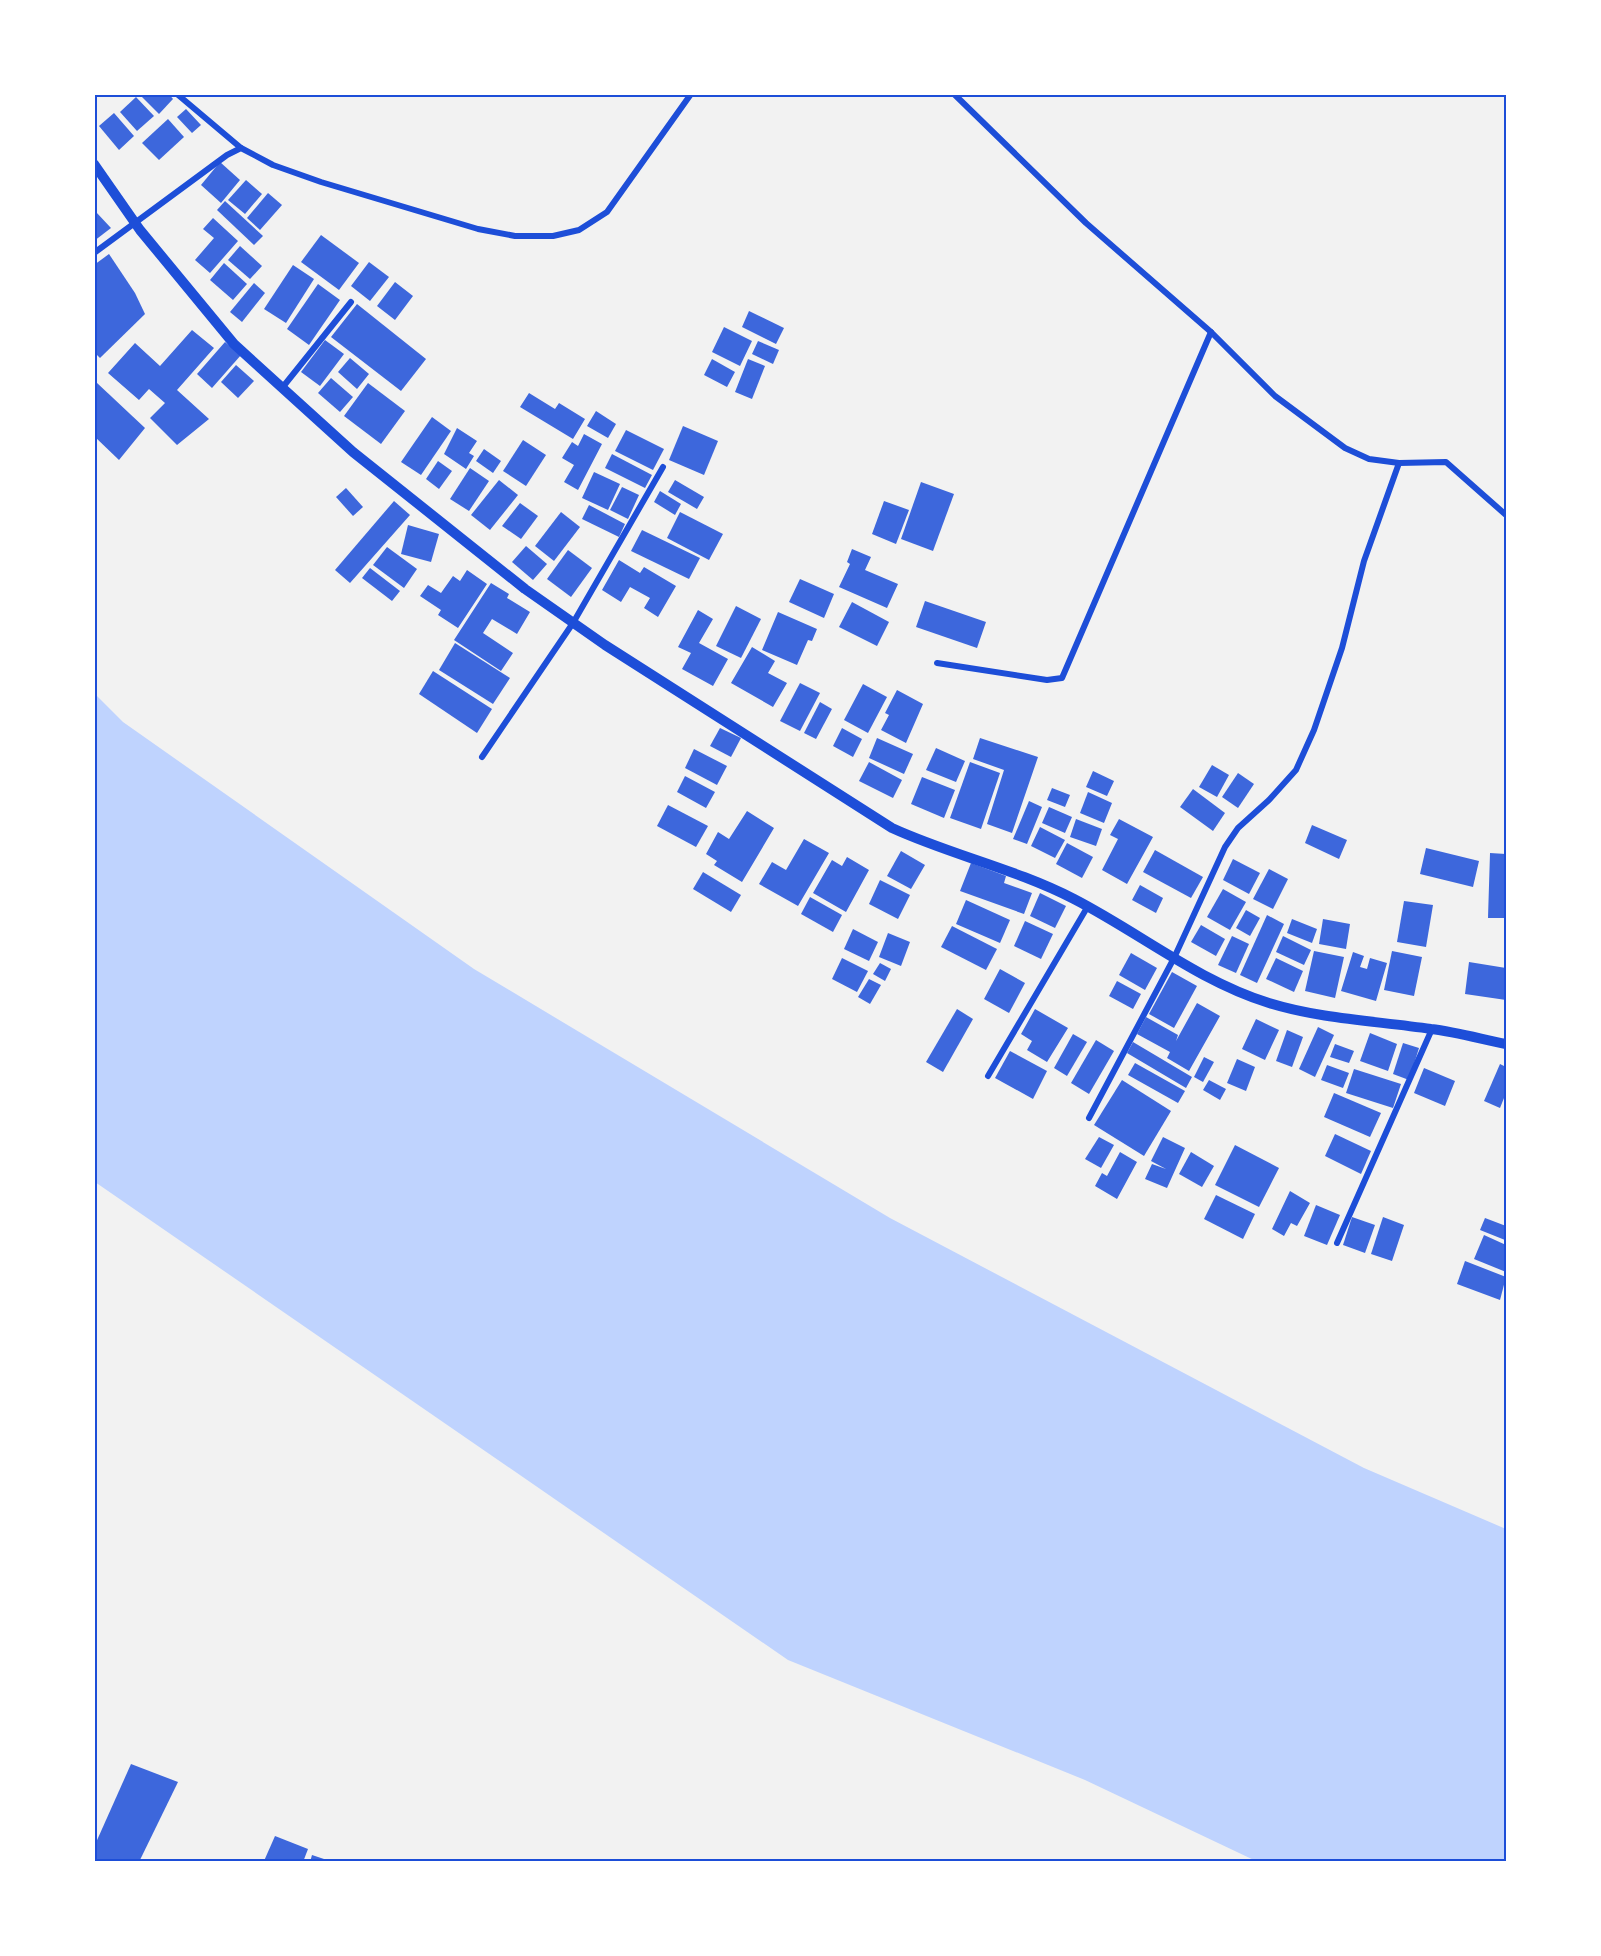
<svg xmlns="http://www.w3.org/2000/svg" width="1601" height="1956" font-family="Quicksand,sans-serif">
<rect width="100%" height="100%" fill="#f2f2f2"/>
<path fill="#bfd3fe" d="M95,694L123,722L474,969L890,1218L1364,1468L1506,1529V1861H1256L1085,1780L788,1660L95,1182Z"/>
<g fill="#3d67dc">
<path d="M139,94H169L173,99L159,114Z"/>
<path d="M136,97L154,116L137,131L120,112Z"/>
<path d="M186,109L201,125L192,133L177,117Z"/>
<path d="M114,113L134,136L119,150L99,126Z"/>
<path d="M168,119L184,137L159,160L142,143Z"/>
<path d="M220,162L240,180L221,203L201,185Z"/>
<path d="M246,180L262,194L245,214L228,200Z"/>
<path d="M268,193L282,205L260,230L247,218Z"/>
<path d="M225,201L263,236L254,245L217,210Z"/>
<path d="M96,212L111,228L94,241V213Z"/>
<path d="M213,218L238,241L210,273L195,260L214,238L203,229Z"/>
<path d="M321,235L359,263L339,290L301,262Z"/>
<path d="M240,246L262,266L250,279L228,260Z"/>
<path d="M109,254L135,293L145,314L100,358L94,352V265Z"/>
<path d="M369,262L389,277L370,301L351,286Z"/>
<path d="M224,263L247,284L233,300L210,280Z"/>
<path d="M293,265L314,279L286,323L264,309Z"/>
<path d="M395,282L413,296L395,320L377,306Z"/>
<path d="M254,283L265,293L242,322L230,312Z"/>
<path d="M318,284L340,300L309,345L287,329Z"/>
<path d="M357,304L426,359L401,391L331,337Z"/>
<path d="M749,311L784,328L776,344L742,327Z"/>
<path d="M724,327L752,341L740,366L712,352Z"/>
<path d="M192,330L214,348L177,390L209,419L177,445L150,418L165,403L149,389L139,400L108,373L135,343L160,366Z"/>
<path d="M325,340L344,354L320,386L301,372Z"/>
<path d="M758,341L779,350L773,364L752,354Z"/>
<path d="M225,342L241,355L212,388L197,374Z"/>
<path d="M350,358L369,374L357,389L338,372Z"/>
<path d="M712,359L735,372L727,387L704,375Z"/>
<path d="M748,359L765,366L752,399L735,392Z"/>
<path d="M236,365L254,381L238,398L221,382Z"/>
<path d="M331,378L353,397L340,412L318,393Z"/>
<path d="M96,382L145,428L119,460L94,436Z"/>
<path d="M368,383L405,411L381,444L344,416Z"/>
<path d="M529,393L555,409L559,403L585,419L573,439L520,407Z"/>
<path d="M596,411L616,424L608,438L587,426Z"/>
<path d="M432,417L451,431L421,475L401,462Z"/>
<path d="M683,426L718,441L704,475L669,460Z"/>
<path d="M457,428L477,441L469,453L474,456L466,469L444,454Z"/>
<path d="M626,430L664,449L653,470L615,451Z"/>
<path d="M584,434L602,444L578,490L564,482L574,465L562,458L572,442L578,446Z"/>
<path d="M523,440L546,455L526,486L503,471Z"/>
<path d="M484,449L501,461L493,473L476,461Z"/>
<path d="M612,454L652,475L645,488L605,468Z"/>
<path d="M438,461L452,471L439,489L426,479Z"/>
<path d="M470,468L489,481L469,511L450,499Z"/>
<path d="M594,472L620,484L608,510L582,498Z"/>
<path d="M499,480L518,495L490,530L471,515Z"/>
<path d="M675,480L704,497L697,509L668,492Z"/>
<path d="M921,482L954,494L933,551L901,539Z"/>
<path d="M622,487L639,495L628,519L610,510Z"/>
<path d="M346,488L363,507L353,516L336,497Z"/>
<path d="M660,491L681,504L675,515L654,502Z"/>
<path d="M394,501L410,515L350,583L335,570Z"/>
<path d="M884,501L909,510L896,544L872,534Z"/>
<path d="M520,503L538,516L521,539L502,526Z"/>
<path d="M589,505L625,524L619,537L582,519Z"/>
<path d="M561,512L580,527L554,561L535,546Z"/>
<path d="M680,512L723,534L709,560L667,538Z"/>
<path d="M408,525L439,534L431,562L401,554Z"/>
<path d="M642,530L700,558L689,579L631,551Z"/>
<path d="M526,546L547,564L533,580L512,562Z"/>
<path d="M387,547L417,569L404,588L373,565Z"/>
<path d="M852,549L871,557L865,570L898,584L887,608L839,587L850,564L847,562Z"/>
<path d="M568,550L592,568L571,597L547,579Z"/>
<path d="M619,560L640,573L644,567L676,586L658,617L644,608L650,598L630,587L621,602L602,590Z"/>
<path d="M370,568L400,591L392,601L362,578Z"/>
<path d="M467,570L487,584L458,628L438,615L441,610L420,596L428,585L441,593L453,576L460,581Z"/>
<path d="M800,579L834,594L824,618L789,602Z"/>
<path d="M491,583L509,594L507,598L530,612L517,634L492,619L483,633L513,653L501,671L454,640Z"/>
<path d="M925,601L986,622L977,648L916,627Z"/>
<path d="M852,602L889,622L877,646L839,627Z"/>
<path d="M736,606L761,619L741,658L716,646Z"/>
<path d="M698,610L713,619L699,643L728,659L713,686L682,669L691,653L678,647Z"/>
<path d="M778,612L817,629L812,641L808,640L797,665L762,650Z"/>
<path d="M455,643L510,678L493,704L439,670Z"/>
<path d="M752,647L775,661L768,673L787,683L773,707L731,683Z"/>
<path d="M433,671L492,709L477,733L419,694Z"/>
<path d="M800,683L820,693L800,731L780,721Z"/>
<path d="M863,684L887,697L868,733L844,720Z"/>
<path d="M897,690L923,704L906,743L881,730L889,715L885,713Z"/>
<path d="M820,702L832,709L816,739L804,733Z"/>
<path d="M720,728L741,738L731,757L710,746Z"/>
<path d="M842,728L862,739L853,757L833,746Z"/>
<path d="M877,738L913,754L904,774L869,758Z"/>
<path d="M980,738L1038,757L1012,833L987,824L1004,770L973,759Z"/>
<path d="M936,748L965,761L956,782L926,770Z"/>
<path d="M694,749L727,766L717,785L685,768Z"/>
<path d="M869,762L902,780L893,798L859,781Z"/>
<path d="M970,762L1000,773L981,829L950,818Z"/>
<path d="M1212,765L1229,775L1217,797L1199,787Z"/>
<path d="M1093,771L1114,781L1107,796L1086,787Z"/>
<path d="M1238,773L1254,784L1238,808L1222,797Z"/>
<path d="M685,776L715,792L706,808L677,792Z"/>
<path d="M922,777L955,790L944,818L911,804Z"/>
<path d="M1052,788L1070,795L1065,807L1047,800Z"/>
<path d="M1193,789L1225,813L1213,831L1180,807Z"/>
<path d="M1088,792L1112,803L1104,823L1080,813Z"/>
<path d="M1029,801L1042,807L1027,844L1013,839Z"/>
<path d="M668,805L708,826L696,847L657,826Z"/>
<path d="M1049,807L1072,817L1065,833L1042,823Z"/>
<path d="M747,811L774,828L742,882L714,865L717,861L706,854L718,832L729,839Z"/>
<path d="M1076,819L1102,829L1096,846L1070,837Z"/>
<path d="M1119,819L1153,837L1127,884L1102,870L1118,839L1110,835Z"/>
<path d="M1312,825L1347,840L1339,859L1305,843Z"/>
<path d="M1040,827L1065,840L1055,858L1031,846Z"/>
<path d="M804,839L829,853L798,906L759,884L772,862L786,870Z"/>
<path d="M1067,843L1093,857L1082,878L1056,864Z"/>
<path d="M1426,848L1479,861L1473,887L1420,874Z"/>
<path d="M1155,850L1203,877L1191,898L1143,872Z"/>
<path d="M901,851L925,865L911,889L887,876Z"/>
<path d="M1490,853L1506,854V918H1488Z"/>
<path d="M847,857L869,870L846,912L813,893L832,860L842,866Z"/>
<path d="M1233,859L1260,873L1249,894L1223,880Z"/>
<path d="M971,863L1006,876L1004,883L1032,893L1024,914L960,891Z"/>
<path d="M1269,869L1288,879L1273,909L1253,899Z"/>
<path d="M703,872L741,895L731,912L693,889Z"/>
<path d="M880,880L910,895L898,919L869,904Z"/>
<path d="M1140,885L1163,898L1156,913L1132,900Z"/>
<path d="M1223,889L1246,902L1230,930L1207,917Z"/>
<path d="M1040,893L1066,906L1055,928L1030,916Z"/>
<path d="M810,897L842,915L833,932L801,914Z"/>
<path d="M966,900L1010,920L1000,943L956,924Z"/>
<path d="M1404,901L1433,905L1426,947L1397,942Z"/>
<path d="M1246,910L1260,918L1250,936L1236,928Z"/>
<path d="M1267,915L1284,924L1257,983L1240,975Z"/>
<path d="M1292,919L1317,929L1312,943L1287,933Z"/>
<path d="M1323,919L1350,924L1346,949L1319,944Z"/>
<path d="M1025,921L1053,934L1041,959L1014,946Z"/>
<path d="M1201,925L1225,939L1216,956L1191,942Z"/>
<path d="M952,926L997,949L986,970L941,947Z"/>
<path d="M853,929L878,942L869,961L844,949Z"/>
<path d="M888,933L910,942L901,966L879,957Z"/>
<path d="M1232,936L1249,944L1236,973L1218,965Z"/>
<path d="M1283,936L1311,950L1304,965L1276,952Z"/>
<path d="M1314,951L1344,957L1335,998L1305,991Z"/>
<path d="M1392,951L1422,957L1414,996L1384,990Z"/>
<path d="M1353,952L1364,956L1360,967L1367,969L1370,958L1387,963L1376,1001L1341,991Z"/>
<path d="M1131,953L1157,968L1145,990L1119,975Z"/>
<path d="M842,958L868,971L857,992L832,979Z"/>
<path d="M1276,958L1303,971L1294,992L1266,979Z"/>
<path d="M1469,962L1506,968V1000L1465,994Z"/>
<path d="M880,963L891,969L885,981L873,974Z"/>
<path d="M1000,969L1025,983L1009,1013L984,999Z"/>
<path d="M1172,972L1197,986L1174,1028L1149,1014Z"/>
<path d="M869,979L881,985L870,1004L858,997Z"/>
<path d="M1117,981L1141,994L1133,1009L1109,996Z"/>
<path d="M1197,1003L1220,1016L1189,1071L1167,1058L1170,1052L1137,1034L1146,1017L1178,1035L1176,1041Z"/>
<path d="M957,1009L973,1019L943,1072L926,1062Z"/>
<path d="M1035,1009L1068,1028L1047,1062L1027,1050L1032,1041L1021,1034Z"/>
<path d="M1256,1019L1279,1030L1265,1060L1242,1049Z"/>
<path d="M1318,1027L1334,1035L1315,1077L1299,1069Z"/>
<path d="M1287,1030L1303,1037L1292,1067L1276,1061Z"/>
<path d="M1370,1033L1397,1044L1388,1071L1360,1061Z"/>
<path d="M1073,1034L1087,1042L1067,1076L1054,1068Z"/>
<path d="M1096,1040L1114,1051L1089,1094L1071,1083Z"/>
<path d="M1133,1042L1192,1077L1186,1088L1127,1053Z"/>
<path d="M1403,1043L1419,1048L1409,1080L1393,1074Z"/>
<path d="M1335,1044L1354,1051L1349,1063L1330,1057Z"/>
<path d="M1010,1051L1047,1071L1033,1099L995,1078Z"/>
<path d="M1204,1057L1214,1062L1203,1082L1194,1077Z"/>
<path d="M1237,1059L1255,1067L1246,1091L1227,1083Z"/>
<path d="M1135,1063L1185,1091L1178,1103L1128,1075Z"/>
<path d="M1500,1064L1506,1067V1093L1500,1108L1484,1101Z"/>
<path d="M1327,1065L1349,1073L1343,1088L1321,1080Z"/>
<path d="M1424,1068L1455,1081L1445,1106L1414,1093Z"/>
<path d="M1354,1069L1401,1084L1393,1108L1346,1093Z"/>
<path d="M1122,1080L1171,1111L1144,1156L1094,1125Z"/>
<path d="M1209,1080L1226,1089L1220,1100L1203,1090Z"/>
<path d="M1334,1093L1381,1113L1370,1137L1324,1117Z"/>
<path d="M1335,1134L1371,1151L1361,1174L1325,1156Z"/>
<path d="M1099,1137L1114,1145L1101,1168L1085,1159Z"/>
<path d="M1163,1137L1185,1148L1167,1188L1145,1179L1152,1164L1166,1169L1151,1161Z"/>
<path d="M1235,1145L1279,1168L1259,1207L1215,1185Z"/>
<path d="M1120,1152L1137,1162L1117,1199L1095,1186L1102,1173L1107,1176Z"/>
<path d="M1191,1152L1214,1166L1202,1187L1179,1174Z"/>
<path d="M1290,1191L1310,1203L1297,1226L1291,1223L1284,1236L1272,1229Z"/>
<path d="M1216,1195L1255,1214L1243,1239L1204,1219Z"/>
<path d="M1316,1205L1340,1215L1327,1245L1304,1236Z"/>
<path d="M1352,1217L1375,1225L1365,1253L1343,1245Z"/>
<path d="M1383,1217L1404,1225L1392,1261L1371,1254Z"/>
<path d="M1485,1218L1506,1226L1505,1240L1480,1230Z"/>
<path d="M1484,1235L1506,1245V1272L1474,1259Z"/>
<path d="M1465,1261L1506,1277L1500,1300L1457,1284Z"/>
<path d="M131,1764L178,1782L139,1862H94V1847Z"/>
<path d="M275,1836L308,1849L303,1862L264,1861Z"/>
<path d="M312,1855L330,1861V1862H310Z"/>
</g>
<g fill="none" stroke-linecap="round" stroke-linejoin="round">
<g stroke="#1d4ed8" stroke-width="6">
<path d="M177,94L241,148"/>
<path d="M954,94L1086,223L1211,332L1275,396L1345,448L1369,459L1399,463L1446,462L1506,515"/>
<path d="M94,253L227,155L241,148L273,165L321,182L478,229L515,236H553L579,230L607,212L691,94"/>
<path d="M282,388L351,302"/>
<path d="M937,663L1047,680L1062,678L1211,332"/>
<path d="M482,757L573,623L663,467"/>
<path d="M988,1076L1088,906"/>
<path d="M1089,1118L1174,958L1225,847L1238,828L1269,800L1296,770L1314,730L1342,648L1364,561L1399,463"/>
<path d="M1337,1243L1432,1029"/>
</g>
<path stroke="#1d4ed8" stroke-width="10" d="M94,164L140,230L234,344L353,452L525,589L605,645L892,828C951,855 1016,869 1074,899C1140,933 1198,981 1269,1003C1321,1019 1377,1021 1431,1029C1456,1032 1481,1039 1506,1044"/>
</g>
<rect width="1601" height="1956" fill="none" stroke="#ffffff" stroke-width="192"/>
<rect x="96" y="96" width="1409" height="1764" fill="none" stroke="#1d4ed8" stroke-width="2"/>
</svg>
